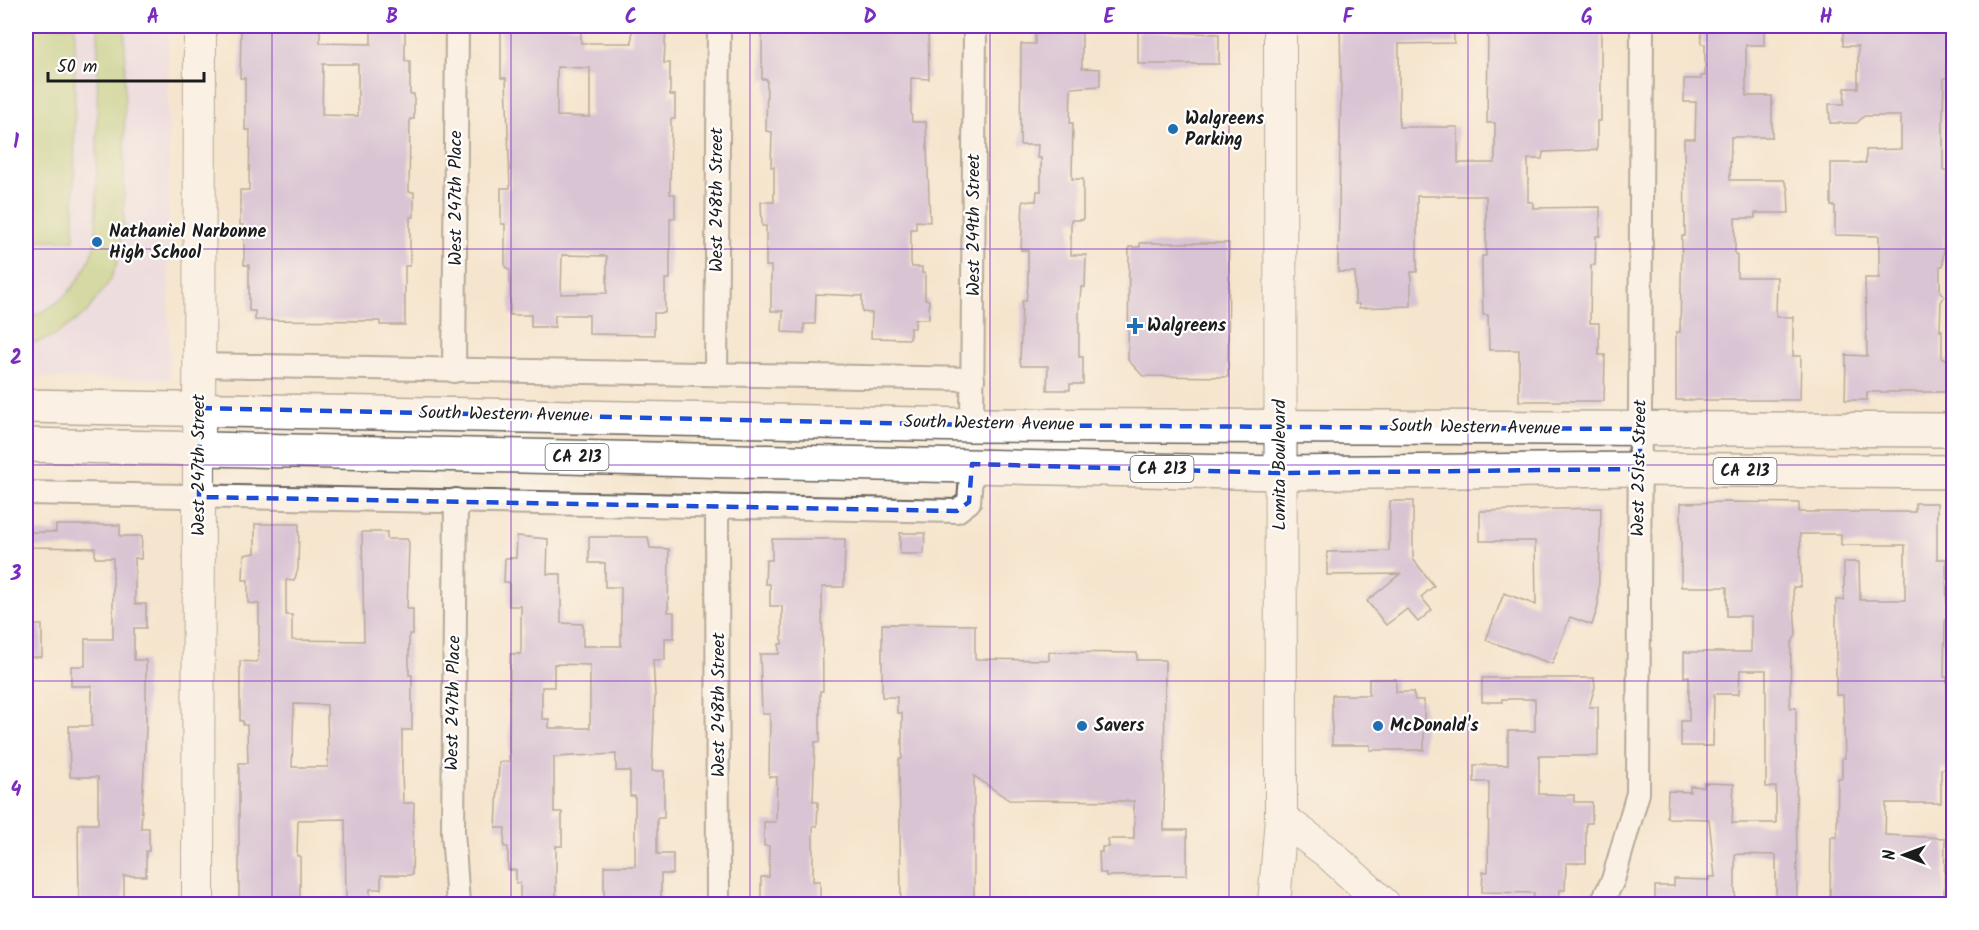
<svg xmlns="http://www.w3.org/2000/svg" width="1979" height="930" font-family="Kalam,sans-serif">
<rect width="100%" height="100%" fill="#fff"/>
<filter id="ink" filterUnits="userSpaceOnUse"><feTurbulence type="fractalNoise" baseFrequency=".0167" numOctaves="2"/><feDisplacementMap in="SourceGraphic" scale="12" xChannelSelector="R" yChannelSelector="G"/><feConvolveMatrix kernelMatrix="1 2 1 2 8 2 1 2 1" color-interpolation-filters="sRGB"/></filter>
<filter id="wash" filterUnits="userSpaceOnUse"><feTurbulence type="fractalNoise" baseFrequency=".008" numOctaves="4" result="noise"/><feDisplacementMap in="SourceGraphic" scale="24" xChannelSelector="R" yChannelSelector="G"/><feGaussianBlur stdDeviation="1.35" result="paint"/><feColorMatrix in="noise" values="0 0 0 0 0 0 0 0 0 0 0 0 0 0 0 0 0 1.4 0 .05"/><feComposite in="paint" operator="in"/></filter>
<g filter="url(#wash)">
<rect width="100%" height="100%" fill="#f5e5ce"/>
<path fill="#e4d3f2" d="M26,26H168L169,379L26,378Z"/>
<g fill="#afcb72" stroke="#667447" stroke-width="1.5">
<path d="M26,26H75L74,240H26Z"/>
<path d="M98,26H125L124,224L117,263L110,281L86,313L54,336L26,346V318C64,307 86,277 96,240Z"/>
</g>
<g id="blocks">
<g fill="#b59bdb" fill-rule="evenodd">
<path d="M241,26H320V43L371,44V26H405V61H410V94H414V119H410L409,192H414V217H410V266H405V325H380V321L255,320V311H249V265H244V225H240V190H249L250,130H245V78H240ZM323,64H358V116L322,115Z"/>
<path d="M501,26H581V43H632V26H666L664,63H670V95H675V119H671L670,194H675V218H670V279H665V313H654V335L589,334V315H555V327H531V315H510V270L505,267V224H501V188H510L506,78H501ZM557,67L590,68V117L557,116ZM562,255L607,256V293L561,294Z"/>
<path d="M762,26H928L929,79L911,78V111L912,122H926L930,222L916,221V229H911V262L912,267H922V273H925V299L929,300V319H915V328H910V339L871,338L872,313L862,312V296L816,294L815,324H804V333L782,332L783,311H771V266H766V226H762L761,202H774V167H771L772,132L766,131L767,79H762Z"/>
<path d="M1040,26H1082V68L1100,69V86L1071,88L1070,123H1073L1072,179H1083V220H1071V255H1086L1085,287H1081L1079,312V357H1083V384H1070V390H1047L1048,366H1021L1020,361L1022,301H1026L1028,285V250H1021L1023,201H1036L1037,191H1041V158H1037L1038,145H1020L1021,44H1035V34H1040Z"/>
<path d="M1340,26H1454V43L1399,44V127H1458V163H1495V123H1487L1488,26H1601V121H1597V150L1543,152L1542,159H1528V202H1533V208L1600,207V236H1596L1595,265H1591L1590,323H1599V355H1605L1604,401H1519V350H1489L1488,315H1483L1482,276V256H1486V196H1417V272H1411V306L1359,308V304H1355V272H1338L1341,78Z"/>
<path d="M1701,26H1764V45H1746V96H1772V137H1731L1730,180H1784L1788,189L1789,213H1755V218H1735V254L1737,255V277H1777L1776,317H1793V356H1801L1800,400H1676V332H1680L1682,236H1685L1684,139H1695L1696,102H1684V79H1701V76H1705V44H1702Z"/>
<path d="M1843,26H1949L1947,78H1944L1943,114V170H1947V236H1944L1943,266H1940V291L1944,297L1941,302L1940,331L1942,330V359H1949V392H1867V400H1845L1846,355L1867,356L1865,278H1879V236L1835,235V206H1831V163H1866V150L1901,149V116H1864L1857,123H1830L1829,104H1844L1845,88H1858V46H1843Z"/>
<path d="M1138,31L1219,34V64H1138Z"/>
<path d="M1140,243H1229L1228,377L1143,376L1128,360L1129,247H1140Z"/>
<path d="M1390,501H1413V559L1434,586L1421,597L1432,610L1418,622L1407,609L1386,625L1367,601L1400,574L1327,575V552L1389,551Z"/>
<path d="M1728,502L1799,503V512H1915V503H1937V559H1946L1947,620H1945L1944,677H1947V710L1951,712V769H1941V803H1886L1885,835L1945,838L1944,904H1830L1831,837H1837L1838,778H1842V758H1845L1843,695H1836V600H1844V562H1859L1860,600H1905V545H1841V534H1800L1801,587H1793L1796,635L1791,644L1790,708H1796L1797,904H1776V855L1735,854V904H1655V886H1674V879L1709,880V877H1715L1709,819L1667,818L1668,791L1690,792V786L1704,787V783L1734,784L1732,823H1776V787H1766V670H1740L1739,694H1714L1713,746H1681V721H1689V676L1684,677V652H1751V616H1727V587H1681V503Z"/>
<path d="M1601,508L1598,606L1592,625L1570,617L1552,664L1486,640L1504,593L1536,605L1535,541H1480V511Z"/>
<path d="M255,524H299L298,569L294,581L286,580V615H292V640L364,641L362,532H387V539H407L409,543L407,609H413V634H409V675H412V730H402V772L403,803H414L412,875H381V889H370V901H346L345,819L298,820L297,856H300V901H239V763H248L247,725H243V721H240V661L257,662L259,654V604L248,603V580H243L244,555L255,553ZM294,704L327,705L328,767H292Z"/>
<path d="M56,525H120V536H142L141,559L135,558V604H146V628H134V660H146V730L141,828H149V851H146V876H124V901H79L78,824H98V777H70L69,726H92V686H71V666H85V639H113V558H95V548L26,547V532H56Z"/>
<path d="M900,533H925L924,554H900Z"/>
<path d="M517,536L548,539L547,574H561V623L583,624V646H621V587H605V563H589V537H648L650,548L669,549L668,612H674V638H665V660H653L655,695L652,771H664V818H657V854H673V874H661V900H604V866H635V796H630V771H616V754L554,757V812H562V846H556V901L520,902V883H516V870H508V847H504L505,828H496L499,762H509L510,654H521V606H509V582H504L505,558H516ZM554,664L590,665V728H549V719H542V687H554Z"/>
<path d="M772,539H845L844,587H822L823,691H820V742H815L813,801L818,802L817,826H813V881H820V904H802V901H761V877H769V846H764V822H776L777,777H769L770,714H762L760,654H779V644H782V606H770V584H765L766,560H772Z"/>
<path d="M882,624L975,625V659L1049,660V652L1137,653V660H1165L1164,830H1187V875L1106,876V873H1100L1099,852H1102V847H1109L1108,839H1134V801L1009,800L974,776V902H959V904H907V901H901L899,759H902V713H897V697H882Z"/>
<rect x="26" y="625" width="16" height="32"/>
<path d="M1482,678H1594L1595,687L1589,707H1598V756H1539V794L1574,795V802H1592V823H1586V863H1566L1565,890H1560L1559,904L1533,903L1534,893L1482,892L1483,872H1488L1489,782H1474V765H1508V731H1535V699H1502V702H1482Z"/>
<path d="M1369,679H1396V692H1413L1415,700H1424V750H1370V745H1332V695H1369Z"/>
</g>
</g>
</g>
<g filter="url(#ink)">
<use href="#blocks" fill-opacity="0" stroke="#68625a" stroke-width="1.5"/>
<g fill="none" stroke-linecap="round" stroke-linejoin="round">
<defs>
<g id="street">
<path d="M200,365L973,379"/>
<path d="M454,371L457,26"/>
<path d="M716,374L719,26"/>
<path d="M972,425L975,26"/>
<path d="M26,493L957,511L969,502L972,464"/>
<path d="M456,500L453,832L458,904"/>
<path d="M717,506L718,904"/>
<path d="M1601,904L1613,880L1638,793L1642,26"/>
</g>
<g id="secondary">
<path d="M1281,818L1326,851L1384,904"/>
<path d="M198,904L200,26"/>
<path d="M1274,904L1281,818L1280,26"/>
</g>
<g id="primary">
<path d="M26,406L972,425L1954,430"/>
<path d="M26,445L1280,473L1640,469L1954,472"/>
</g>
</defs>
<use href="#street" stroke="#68625a" stroke-width="26"/>
<use href="#secondary" stroke="#68625a" stroke-width="34"/>
<use href="#primary" stroke="#68625a" stroke-width="36"/>
<use href="#street" stroke="#fff" stroke-width="22"/>
<use href="#secondary" stroke="#fff" stroke-width="32"/>
<use href="#primary" stroke="#fff" stroke-width="33"/>
</g>
</g>
<path d="M0 0H1979V930H0ZM200,408L972,425L1640,429V469L1280,473L972,464L969,502L957,511L199,497Z" fill="#f5e5ce" fill-opacity=".55" fill-rule="evenodd"/>
<path fill="none" stroke="#1d4ed8" stroke-width="4.5" stroke-dasharray="12 8" stroke-linejoin="round" d="M200,408L972,425L1640,429V469L1280,473L972,464L969,502L957,511L199,497Z"/>
<path fill="none" stroke="#7b2cbf" stroke-width="1.5" stroke-opacity="0.55" d="M272,26V904M511,26V904M750,26V904M990,26V904M1229,26V904M1468,26V904M1707,26V904M26,249H1954M26,465H1954M26,681H1954"/>
<g fill="#1f6fb2" stroke="#fff" stroke-width="2">
<circle cx="1173" cy="129" r="6"/>
<circle cx="97" cy="242" r="6"/>
<path d="M1132 317h6v6h6v6h-6v6h-6v-6h-6v-6h6z"/>
<circle cx="1082" cy="726" r="6"/>
<circle cx="1378" cy="726" r="6"/>
</g>
<g text-anchor="middle" dominant-baseline="central" stroke-width="4.5" stroke-linejoin="round" paint-order="stroke">
<g fill="#fff" stroke="#606060" stroke-width="1.5">
<rect x="545.5" y="444" width="63" height="26" rx="4.5"/>
<rect x="1130.5" y="456" width="63" height="26" rx="4.5"/>
<rect x="1713.5" y="458" width="63" height="26" rx="4.5"/>
</g>
<g font-size="16" font-weight="bold" fill="#1c1c1c">
<text x="577" y="457">CA 213</text>
<text x="1162" y="469">CA 213</text>
<text x="1745" y="471">CA 213</text>
</g>
<g font-size="18" font-weight="bold" fill="#1c1c1c" stroke="#fff" text-anchor="start">
<text x="1185" y="119">Walgreens<tspan x="1185" dy="21">Parking</tspan></text>
<text x="109" y="232">Nathaniel Narbonne<tspan x="109" dy="21">High School</tspan></text>
<text x="1147" y="326">Walgreens</text>
<text x="1094" y="726">Savers</text>
<text x="1390" y="726">McDonald's</text>
</g>
<g font-size="18" fill="#1c1c1c" stroke="#fff">
<text transform="translate(456 198) rotate(-90)">West 247th Place</text>
<text transform="translate(717 200) rotate(-90)">West 248th Street</text>
<text transform="translate(974 225) rotate(-90)">West 249th Street</text>
<text transform="translate(504 415) rotate(1)">South Western Avenue</text>
<text transform="translate(989 424) rotate(1)">South Western Avenue</text>
<text transform="translate(1475 428) rotate(1)">South Western Avenue</text>
<text transform="translate(199 465) rotate(-90)">West 247th Street</text>
<text transform="translate(1280 465) rotate(-90)">Lomita Boulevard</text>
<text transform="translate(1640 468) rotate(-89)">West 251st Street</text>
<text transform="translate(454 703) rotate(-89)">West 247th Place</text>
<text transform="translate(719 705) rotate(-90)">West 248th Street</text>
</g>
</g>
<rect width="1979" height="930" fill="none" stroke="#fff" stroke-width="66"/>
<g transform="translate(1904 855) rotate(270)" stroke="#ffffff" stroke-width="4.5" paint-order="stroke">
<path d="M0-4.5L10 22L0 15L-10 22Z" fill="#1c1c1c"/>
<text y="-9" font-size="16" font-weight="bold" text-anchor="middle" fill="#1c1c1c">N</text>
</g>
<path d="M48 72v9h156v-9" fill="none" stroke="#1c1c1c" stroke-width="3"/>
<text x="57" y="72" font-size="18" fill="#1c1c1c" stroke="#ffffff" stroke-width="4.5" paint-order="stroke">50 m</text>
<rect x="33" y="33" width="1913" height="864" fill="none" stroke="#7b2cbf" stroke-width="2"/>
<g font-size="20" text-anchor="middle" font-weight="bold" fill="#7b2cbf">
<text x="153" y="23">A</text>
<text x="392" y="23">B</text>
<text x="631" y="23">C</text>
<text x="870" y="23">D</text>
<text x="1109" y="23">E</text>
<text x="1348" y="23">F</text>
<text x="1587" y="23">G</text>
<text x="1826" y="23">H</text>
<text x="16" y="148">1</text>
<text x="16" y="364">2</text>
<text x="16" y="580">3</text>
<text x="16" y="796">4</text>
</g>
</svg>
